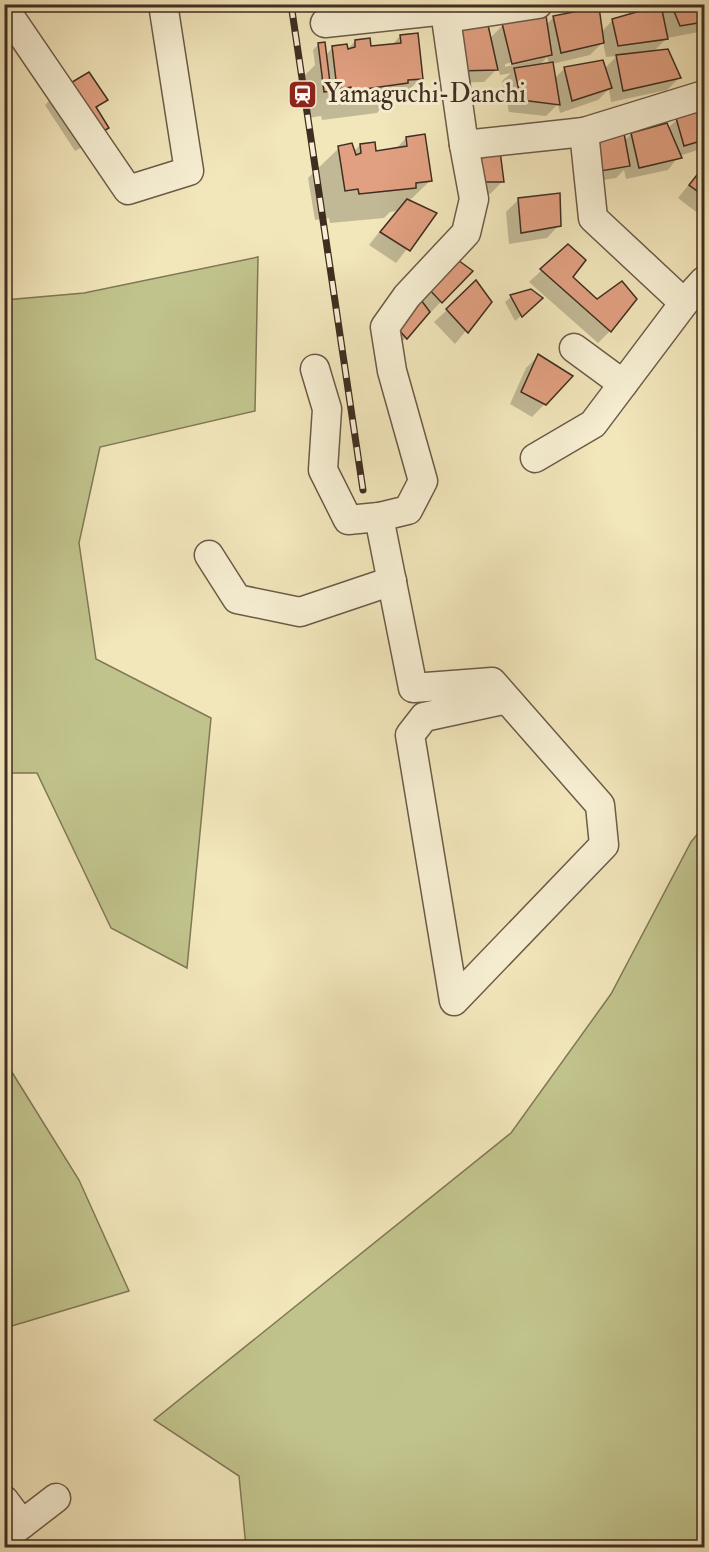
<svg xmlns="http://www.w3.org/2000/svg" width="709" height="1552" font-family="'IM FELL Double Pica',serif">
<rect width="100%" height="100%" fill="#f2e6bb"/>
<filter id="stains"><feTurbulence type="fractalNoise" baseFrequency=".00333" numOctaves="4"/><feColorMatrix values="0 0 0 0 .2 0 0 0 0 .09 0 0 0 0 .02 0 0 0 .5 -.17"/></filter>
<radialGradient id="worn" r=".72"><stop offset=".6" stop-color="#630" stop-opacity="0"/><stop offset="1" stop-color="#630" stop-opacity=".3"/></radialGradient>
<g fill="#c1c38c" stroke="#807856" stroke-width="1.5">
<path d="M258,257L255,411L100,447L79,543L96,659L211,718L187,968L111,928L37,773H5V300L84,293Z"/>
<path d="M704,826V1547H246L239,1476L154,1420L511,1133L611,994L691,842Z"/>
<path d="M5,1061L79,1180L129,1291L5,1328Z"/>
</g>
<g fill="#0003" fill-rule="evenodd">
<path d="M662,4H704V31L667,38L653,52L679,78L667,90L611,102L609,89L598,100L560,113L558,104L546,116L509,112L502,81L511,73L500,75L498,68L484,82L446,83L503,25H546L554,17L601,32L613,20ZM603,42L606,57L617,56L604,69L565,68L554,79L552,64L590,55ZM539,56V59L505,67V64ZM547,57L549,64L539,66Z"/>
<path d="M400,36L421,78L391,108L380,109L377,113L322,120L321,116L308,118L303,77L315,65L313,50L319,44L325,56L333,47L347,50L355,41L370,47L392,45Z"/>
<path d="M58,92L106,99L96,109L95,140L75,151L45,105Z"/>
<path d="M704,110V148L679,156L668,170L626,179L624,170L616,178L583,183L631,134L668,128L677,120Z"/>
<path d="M406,138L430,181L409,201L435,213L396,263L369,245L396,211L390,212L384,218L330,223L329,218L315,220L308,178L339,148L353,152L360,145L375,153L395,150Z"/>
<path d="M704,166V218L678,198Z"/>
<path d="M462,169L502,182L490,194L465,193Z"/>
<path d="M518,200L559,225L547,238L509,244L506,212Z"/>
<path d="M568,246L571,277L610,331L598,343L529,282Z"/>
<path d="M471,271L394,350L378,333L415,294Z"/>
<path d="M476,283L490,302L455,344L434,322Z"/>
<path d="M531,290L535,304L515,321L505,302L511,297Z"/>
<path d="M538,356L571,377L532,417L510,404L526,368Z"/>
</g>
<g fill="#e1a081" stroke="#402d21" stroke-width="1.5">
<path d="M671,4H704V22L680,26Z"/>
<path d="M661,5L668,39L618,46L612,19Z"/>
<path d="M599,7L604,43L561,53L553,16Z"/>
<path d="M546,16L552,55L512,64L502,23Z"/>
<path d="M488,25L498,70L457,71L453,29Z"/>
<path d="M418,33L423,79L408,80V83L351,91V87L337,89L332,46L347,44L348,49L355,47V40L370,38L371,46L401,43L400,35Z"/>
<path d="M325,42L331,91L324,92L318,43Z"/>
<path d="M668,49L681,78L623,91L616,55Z"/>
<path d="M603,60L612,88L572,101L564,67Z"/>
<path d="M553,62L560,105L521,100L514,68Z"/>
<path d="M89,72L108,100L96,107L109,128L88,140L57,91Z"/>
<path d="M704,109V140L684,146L676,118Z"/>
<path d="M667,123L682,158L639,168L631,133Z"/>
<path d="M624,133L630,166L595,172L590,140Z"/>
<path d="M425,134L432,181L416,183V188L359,194L358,189L345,191L338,146L352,143L356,155L361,153L360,144L375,142L376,151L407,146L406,137Z"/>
<path d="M500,151L504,182H476L474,155Z"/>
<path d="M704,166V196L689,185Z"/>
<path d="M560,193L561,226L521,233L518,198Z"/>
<path d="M407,199L437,213L410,251L380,232Z"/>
<path d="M568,244L586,260L573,277L597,299L622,281L637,299L611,332L540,269Z"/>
<path d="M451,255L473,271L442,303L426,286Z"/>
<path d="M476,280L492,302L468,333L446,309Z"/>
<path d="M531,289L543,298L522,317L510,295Z"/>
<path d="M415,292L430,312L407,339L390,320Z"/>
<path d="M538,354L573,376L546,405L521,392Z"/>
</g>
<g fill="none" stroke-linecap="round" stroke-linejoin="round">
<defs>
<g id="minor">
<path d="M4,8L128,190L189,171L163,4"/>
<path d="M447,18L538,4"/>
<path d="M325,23L446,10"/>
<path d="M584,132L593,218L684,303"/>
<path d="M464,145L584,132L704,95"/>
<path d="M574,348L623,384"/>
<path d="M315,369L327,409L323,470L348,520L379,517L408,510L423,481L392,371L385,327L407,296L466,233L474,199L464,145L444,4"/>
<path d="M535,458L593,424L684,303L704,281"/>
<path d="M379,517L413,688L492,682L600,805L604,845L454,1001L410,735L424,717L507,699"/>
<path d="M209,555L237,599L300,612L392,581"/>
<path d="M4,1500L22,1524"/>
<path d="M4,1538L56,1498"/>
</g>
</defs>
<use href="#minor" stroke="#6c5b48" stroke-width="31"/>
<use href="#minor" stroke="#f7efd3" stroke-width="28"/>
<defs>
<path id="rail" d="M291,4L363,490"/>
</defs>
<use href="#rail" stroke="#402d21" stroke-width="7"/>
<use href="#rail" stroke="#f7efd3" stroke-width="4.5" stroke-dasharray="14" stroke-linecap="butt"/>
</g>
<defs>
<symbol id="station-square" viewBox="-11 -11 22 22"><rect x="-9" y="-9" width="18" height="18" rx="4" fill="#8f2418" stroke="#f7efd3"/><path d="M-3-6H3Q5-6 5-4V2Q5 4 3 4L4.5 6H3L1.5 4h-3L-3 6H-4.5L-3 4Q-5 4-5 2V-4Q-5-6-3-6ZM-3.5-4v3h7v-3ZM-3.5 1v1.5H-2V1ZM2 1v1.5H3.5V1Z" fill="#fff"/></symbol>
</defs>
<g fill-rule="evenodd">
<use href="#station-square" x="286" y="78" width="33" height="33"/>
</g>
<g text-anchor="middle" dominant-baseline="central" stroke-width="6" stroke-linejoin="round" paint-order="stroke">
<g font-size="26" fill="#402d21" stroke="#f7efd3" text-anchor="start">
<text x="324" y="94">Yamaguchi-Danchi</text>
</g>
</g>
<rect width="709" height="1552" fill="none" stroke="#f2e6bb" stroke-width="24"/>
<rect x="6" y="6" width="697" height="1540" fill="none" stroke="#402d21" stroke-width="3"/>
<rect x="12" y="12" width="685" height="1528" fill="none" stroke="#402d21" stroke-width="1.5"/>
<rect width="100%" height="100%" filter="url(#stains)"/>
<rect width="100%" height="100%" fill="url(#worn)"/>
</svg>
